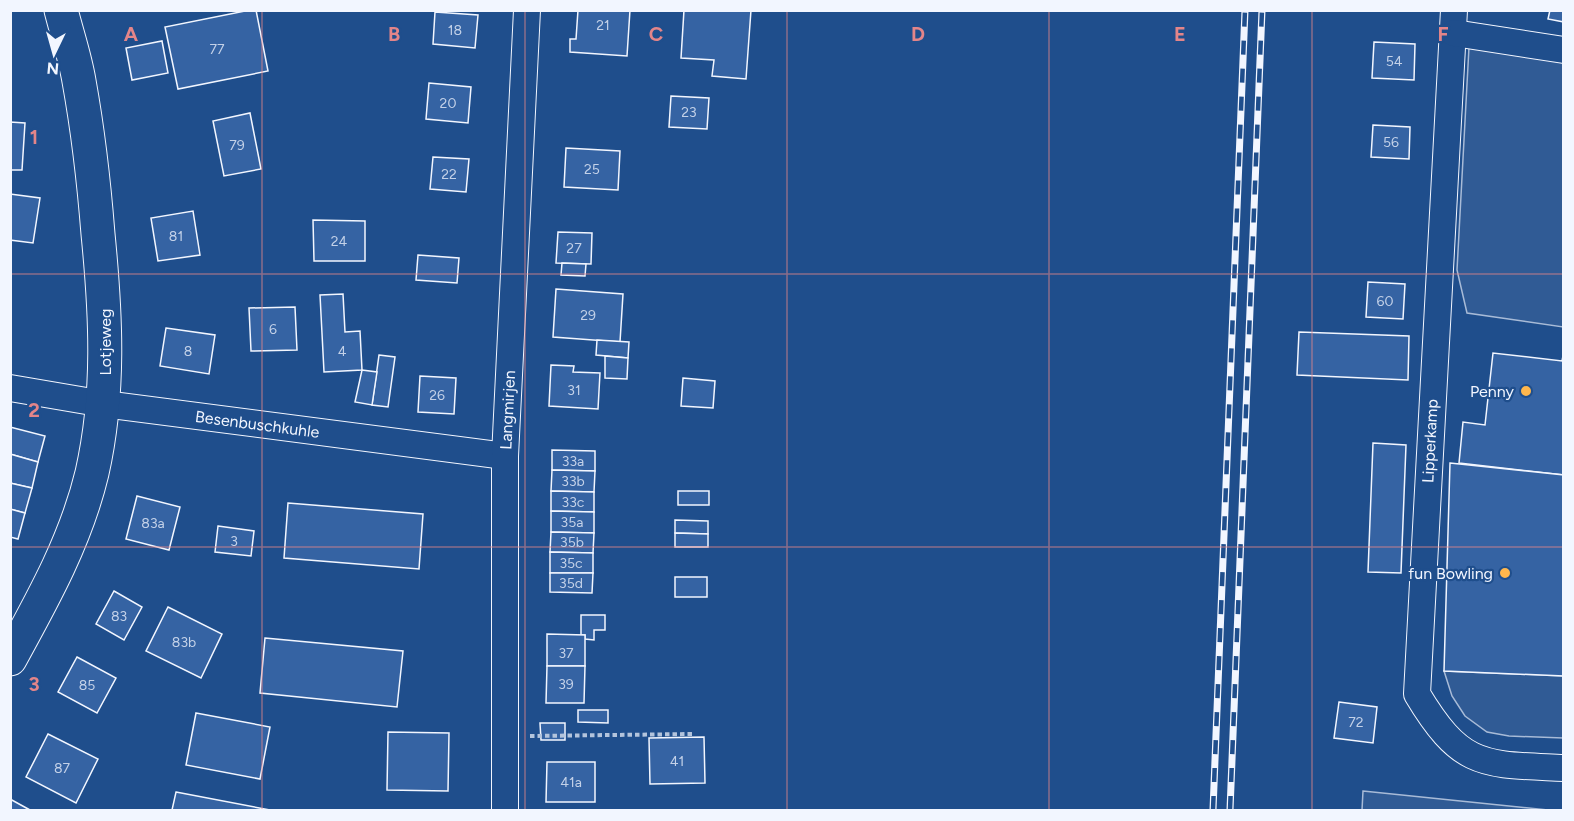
<svg xmlns="http://www.w3.org/2000/svg" width="1574" height="821" font-family="Figtree,sans-serif">
<rect width="100%" height="100%" fill="#1f4e8c"/>
<g fill="#305b95" stroke="#a8bbd7" stroke-width="1.5">
<path d="M1469,47L1563,61V327L1467,313L1457,270Z"/>
<path d="M1444,671L1563,676V738L1509,736L1487,732L1465,716L1452,696Z"/>
<path d="M1363,791L1548,810H1362Z"/>
</g>
<g fill="#3563a3" stroke="#f2f6ff" stroke-width="1.5">
<path d="M250,10H256L268,71L178,89L165,27Z"/>
<path d="M578,10H630L627,56L570,52V39H576Z"/>
<path d="M684,10H751L746,79L712,76L714,60L681,58Z"/>
<path d="M1550,10H1564V22L1548,19Z"/>
<path d="M435,12L478,15L475,48L433,44Z"/>
<path d="M162,41L168,73L132,80L126,48Z"/>
<path d="M1374,42L1415,44L1414,80L1372,78Z"/>
<path d="M429,83L471,87L468,123L426,119Z"/>
<path d="M671,96L709,98L707,129L669,127Z"/>
<path d="M250,113L261,169L224,176L213,121Z"/>
<path d="M10,122L25,123L22,170H10Z"/>
<path d="M1373,125L1410,127L1409,159L1371,157Z"/>
<path d="M566,148L620,151L618,190L564,187Z"/>
<path d="M433,157L469,159L466,192L430,189Z"/>
<path d="M10,194L40,198L33,243L10,240Z"/>
<path d="M193,211L200,255L158,261L151,218Z"/>
<path d="M313,220L365,221V261H314Z"/>
<path d="M558,232L592,233L591,264L556,263Z"/>
<path d="M418,255L459,258L457,283L416,280Z"/>
<path d="M562,263L586,264L585,276L561,275Z"/>
<path d="M1368,282L1405,284L1403,319L1366,317Z"/>
<path d="M556,289L623,294L620,342L553,337Z"/>
<path d="M343,294L345,332L360,331L362,370L324,372L320,295Z"/>
<path d="M295,307L297,350L251,351L249,308Z"/>
<path d="M166,328L215,335L209,374L160,366Z"/>
<path d="M1299,332L1409,336L1408,380L1297,375Z"/>
<path d="M597,340L629,342L628,358L596,355Z"/>
<path d="M1564,351V475L1459,463L1463,422L1485,425L1493,353L1562,361Z"/>
<path d="M379,355L395,357L388,407L372,405Z"/>
<path d="M605,356L628,358L627,379L605,378Z"/>
<path d="M551,365L574,366L573,372L600,373L598,409L549,406Z"/>
<path d="M362,370L377,372L372,405L355,402Z"/>
<path d="M420,376L456,378L454,414L418,412Z"/>
<path d="M683,378L715,381L713,408L681,406Z"/>
<path d="M10,427L45,436L38,462L10,454Z"/>
<path d="M1373,443L1406,445L1401,573L1368,572Z"/>
<path d="M552,450L595,451V471L552,470Z"/>
<path d="M10,454L38,462L32,488L10,483Z"/>
<path d="M1450,463L1564,475V676L1444,671Z"/>
<path d="M552,470L595,471L594,492L551,491Z"/>
<path d="M10,483L32,488L25,513L10,509Z"/>
<path d="M551,491L594,492V512L551,511Z"/>
<rect x="678" y="491" width="31" height="14"/>
<path d="M137,496L180,507L169,550L126,539Z"/>
<path d="M288,503L423,514L419,569L284,558Z"/>
<path d="M10,509L25,513L18,539L10,537Z"/>
<path d="M551,511L594,512V533L551,532Z"/>
<path d="M675,520L708,521V534L675,533Z"/>
<path d="M218,526L254,531L251,556L215,552Z"/>
<path d="M551,532L594,533L593,553L550,552Z"/>
<path d="M675,533L708,534V547H675Z"/>
<path d="M550,552L593,553V573H550Z"/>
<path d="M550,573H593L592,593L550,592Z"/>
<rect x="675" y="577" width="32" height="20"/>
<path d="M114,591L142,607L124,640L96,624Z"/>
<path d="M168,607L222,634L201,678L146,651Z"/>
<path d="M581,615H605V630H594V640L585,639V635H581Z"/>
<path d="M547,634L585,635V666H547Z"/>
<path d="M265,638L403,651L397,707L260,693Z"/>
<path d="M77,657L116,678L97,713L58,692Z"/>
<path d="M547,666H585L584,703H546Z"/>
<path d="M1339,702L1377,707L1373,743L1334,738Z"/>
<path d="M578,710H608V723L578,722Z"/>
<path d="M196,713L270,727L260,779L186,765Z"/>
<path d="M540,723H565V740H541Z"/>
<path d="M388,732L449,733L448,791L387,790Z"/>
<path d="M48,734L98,759L76,803L26,777Z"/>
<path d="M704,737L705,783L650,784L649,738Z"/>
<path d="M547,762H595V802H546Z"/>
<path d="M176,792L270,810H172Z"/>
<path d="M10,799L30,810H10Z"/>
</g>
<g fill="none" stroke-linecap="round" stroke-linejoin="round">
<defs>
<g id="street">
<path d="M1454,10L1417,694C1462,769 1483,764 1564,768"/>
<path d="M1454,33L1564,50"/>
<path id="s1" d="M10,388L104,404L505,456"/>
<path id="s2" d="M505,810V456L527,10"/>
</g>
<path id="secondary" d="M10,659C43,599 76,540 92,473C110,393 106,315 98,234C94,183 88,131 79,81C75,57 67,34 61,10"/>
</defs>
<use href="#street" stroke="#f2f6ff" stroke-width="28"/>
<use href="#secondary" stroke="#f2f6ff" stroke-width="35"/>
<path stroke="#b3c4dc" stroke-width="4" stroke-dasharray="4.5 3" stroke-linecap="butt" d="M530,736L694,734"/>
<use href="#street" stroke="#1f4e8c" stroke-width="26"/>
<use href="#secondary" stroke="#1f4e8c" stroke-width="33"/>
<defs>
<g id="rail">
<path d="M1213,810L1245,10"/>
<path d="M1230,810L1262,10"/>
</g>
</defs>
<use href="#rail" stroke="#f2f6ff" stroke-width="7"/>
<use href="#rail" stroke="#1f4e8c" stroke-width="4.5" stroke-dasharray="14" stroke-linecap="butt"/>
</g>
<path fill="none" stroke="#e38589" stroke-width="1.5" stroke-opacity="0.55" d="M262,10V810M525,10V810M787,10V810M1049,10V810M1312,10V810M10,274H1564M10,547H1564"/>
<g fill="#ffb74d" stroke="#1f4e8c" stroke-width="2">
<circle cx="1526" cy="391" r="6"/>
<circle cx="1505" cy="573" r="6"/>
</g>
<g text-anchor="middle" dominant-baseline="central" stroke-width="4.5" stroke-linejoin="round" paint-order="stroke">
<g font-size="14" fill="#c3d1e8">
<text x="603" y="25">21</text>
<text x="455" y="30">18</text>
<text x="217" y="49">77</text>
<text x="1394" y="61">54</text>
<text x="448" y="103">20</text>
<text x="689" y="112">23</text>
<text x="1391" y="142">56</text>
<text x="237" y="145">79</text>
<text x="592" y="169">25</text>
<text x="449" y="174">22</text>
<text x="176" y="236">81</text>
<text x="339" y="241">24</text>
<text x="574" y="248">27</text>
<text x="1385" y="301">60</text>
<text x="588" y="315">29</text>
<text x="273" y="329">6</text>
<text x="188" y="351">8</text>
<text x="342" y="351">4</text>
<text x="574" y="390">31</text>
<text x="437" y="395">26</text>
<text x="573" y="461">33a</text>
<text x="573" y="481">33b</text>
<text x="573" y="502">33c</text>
<text x="572" y="522">35a</text>
<text x="153" y="523">83a</text>
<text x="234" y="541">3</text>
<text x="572" y="542">35b</text>
<text x="571" y="563">35c</text>
<text x="571" y="583">35d</text>
<text x="119" y="616">83</text>
<text x="184" y="642">83b</text>
<text x="566" y="653">37</text>
<text x="566" y="684">39</text>
<text x="87" y="685">85</text>
<text x="1356" y="722">72</text>
<text x="677" y="761">41</text>
<text x="62" y="768">87</text>
<text x="571" y="782">41a</text>
</g>
<g font-size="16" fill="#f2f6ff" stroke="#1f4e8c">
<text transform="translate(105 342) rotate(-90)">Lotjeweg</text>
<text stroke="none"><textPath href="#s2" startOffset="400">Langmirjen</textPath></text>
<text stroke="none"><textPath href="#s1" startOffset="250">Besenbuschkuhle</textPath></text>
<text transform="translate(1430 441) rotate(-87)">Lipperkamp</text>
</g>
<g font-size="16" fill="#f2f6ff" stroke="#1f4e8c" text-anchor="end">
<text x="1514" y="391">Penny</text>
<text x="1493" y="573">fun Bowling</text>
</g>
</g>
<g font-size="20" text-anchor="middle" font-weight="bold" fill="#e38589" stroke="#1f4e8c" stroke-width="4.5" stroke-linejoin="round" paint-order="stroke">
<text x="131" y="41">A</text>
<text x="394" y="41">B</text>
<text x="656" y="41">C</text>
<text x="918" y="41">D</text>
<text x="1180" y="41">E</text>
<text x="1443" y="41">F</text>
<text x="34" y="144">1</text>
<text x="34" y="417">2</text>
<text x="34" y="691">3</text>
</g>
<rect width="1574" height="821" fill="none" stroke="#f2f6ff" stroke-width="24"/>
<g transform="translate(54 54) rotate(185)" stroke="#1f4e8c" stroke-width="4.5" paint-order="stroke">
<path d="M0-4.5L10 22L0 15L-10 22Z" fill="#f2f6ff"/>
<text y="-9" font-size="16" font-weight="bold" text-anchor="middle" fill="#f2f6ff">N</text>
</g>
</svg>
